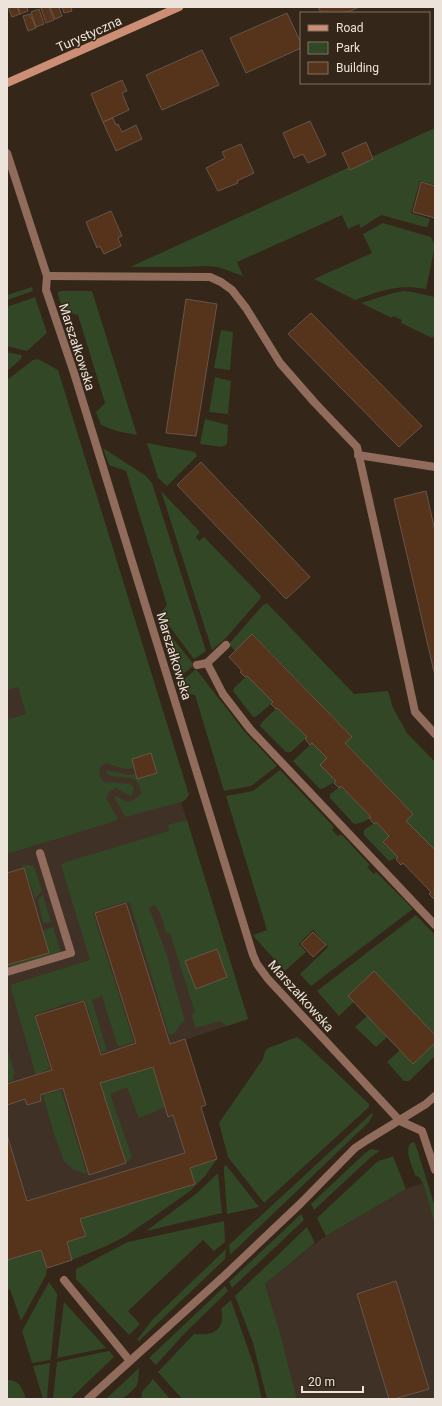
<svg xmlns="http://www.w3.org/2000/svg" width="442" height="1406" font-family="Roboto,sans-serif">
<rect width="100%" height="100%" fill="#342618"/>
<g fill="#403126">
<path d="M44,367L188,824L248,1019L185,1040L201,1107L217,1159L190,1168L81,1219L86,1236L67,1242L72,1260L47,1268L41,1250L7,1260V394Z"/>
<path d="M423,1183L435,1225V1399H297L279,1329L265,1284L321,1239L406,1189Z"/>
</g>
<g fill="#324725">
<path d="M435,128V185L420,181L411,213L430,219L428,226L425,227L381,215L361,228L359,224L348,229L342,215L237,262L243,276L218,267L207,266L181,267H130Z"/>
<path d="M383,223L431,237L435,246L426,289C397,284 381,291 355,300L314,279L372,253L363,234Z"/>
<path d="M32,287L33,291L7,300V295Z"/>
<path d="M61,291H92L137,435L116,431L101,425L96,412L105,403L78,315L63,311L58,295V292Z"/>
<path d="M404,291L412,292L435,297V336H434L432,338L401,323L402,320L393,316L392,318L361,303L393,293Z"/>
<path d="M35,297L47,333L27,351L7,346V307Z"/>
<path d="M221,330L233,332L230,370L214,368Z"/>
<path d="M7,352L21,355L22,357L20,360L7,371Z"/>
<path d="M38,359L58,370L189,795L185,800L182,802L125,817L115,798V796L128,802L137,798L141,794C139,768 120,783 106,773L107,770L128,775L135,774L137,779L156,773L151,754L132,759L134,768L124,769L106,763L100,767L99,776L104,782L131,784L134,789L133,793L130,796L116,788L109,792L106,798L118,820L54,840H52L7,854V720L26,714L18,687L7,690V380L33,360Z"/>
<path d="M215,377L231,381L228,414L209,412Z"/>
<path d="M205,419L228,425L227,444L222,447L200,444Z"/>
<path d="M147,443L195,452L197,456L167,486L158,478Z"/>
<path d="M103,448L146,476L152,483L206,651L194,659L160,614L167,605L126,471L109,465Z"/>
<path d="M161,491L200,532L196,537L199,541L204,537L261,596L260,599L224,640L212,650Z"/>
<path d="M267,603L354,694L388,691L393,708L407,733L435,762V850L406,821L413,814L345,743L352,737L253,634L235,651L229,644L262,606Z"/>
<path d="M163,626L194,665L176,680L160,627Z"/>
<path d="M196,669L244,731L277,766L251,786L224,791L195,695L182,693L179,684Z"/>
<path d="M247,676L273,702L257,716L253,717L233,691L234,688Z"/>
<path d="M277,708L307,737L291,752H286L260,726L262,722Z"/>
<path d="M312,743L327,758L320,765L336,781L324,788L320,789L293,761Z"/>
<path d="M280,770L334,827L332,830L338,836L341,834L370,865L367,867L374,874L376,872L413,909L311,986L300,974L328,947L313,930L299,944L306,952L285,971L255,938L253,935L267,930L226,796L253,791Z"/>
<path d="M341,786L371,817C367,821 359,824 354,824L330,798V794Z"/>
<path d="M187,820L248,1019L227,1026L220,1021L195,1028L192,1015L195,1013L170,933H166L160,913L155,905L149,908L168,958L172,976L185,1021L180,1024L175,1033L169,1035L130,903C122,900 101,910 93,913L134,1042L118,1047L102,996L92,1000L107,1051L102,1053L85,1000L72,1003L71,1002L34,1015L50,1069L36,1075L10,985L90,960L61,865L66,862L169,831L168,825Z"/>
<path d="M376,822L389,836L383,843L398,857L389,861L364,835V830Z"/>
<path d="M23,865H26L33,866L35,869L42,891L35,898L24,867L22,868Z"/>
<path d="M43,895L51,922L43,923L38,899Z"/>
<path d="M416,915L435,935V1035L374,971L348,996L354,1002L339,1016L317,991Z"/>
<path d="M53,927L61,953L7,969V966L49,953L43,931Z"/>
<path d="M367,1016L387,1037L376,1047L355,1027Z"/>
<path d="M297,1037L306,1044L367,1102L369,1104V1107L264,1203L228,1157L219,1123L263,1059L265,1051L268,1048Z"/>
<path d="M435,1043V1056L409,1081H404L387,1062L400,1050L413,1064Z"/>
<path d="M7,1048L15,1074L13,1075L14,1080L7,1082Z"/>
<path d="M153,1067L165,1107L139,1118L127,1087L110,1094L132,1157L126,1163L100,1083Z"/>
<path d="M61,1090L87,1174L74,1170L64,1161L54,1134L43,1095Z"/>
<path d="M372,1113L373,1115L369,1122L230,1255L229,1245Z"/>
<path d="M413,1142L415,1143L418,1152L435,1207V1225L423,1183L418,1176L416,1177C413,1168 402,1146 413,1142Z"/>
<path d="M371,1149L380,1151L371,1157L314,1210L311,1204L363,1155Z"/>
<path d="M393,1156L406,1189L326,1236L317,1218L377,1162C382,1159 388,1159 393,1156Z"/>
<path d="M217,1159L205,1176L190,1191L152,1218L124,1237L104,1247L72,1260L67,1242L86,1236L80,1219L190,1168Z"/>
<path d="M226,1165L259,1207L227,1214L224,1172V1167Z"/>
<path d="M218,1173L222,1213L146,1231L196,1194Z"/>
<path d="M301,1214L304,1220L232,1288L229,1282Z"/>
<path d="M224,1221L225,1242L214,1251L203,1240L128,1311L140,1324L129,1335L76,1279V1269L128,1242Z"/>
<path d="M307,1227L315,1243L265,1284L279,1329L297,1399H267L253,1343L235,1296Z"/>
<path d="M226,1249L225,1259L139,1341L137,1340L153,1319Z"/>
<path d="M41,1250L47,1268L46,1275L21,1321L10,1289L7,1290V1260Z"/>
<path d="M49,1282L57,1294V1296L51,1357L50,1360L32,1363L22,1331Z"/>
<path d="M225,1286L228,1291L184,1334L156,1365L149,1358Z"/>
<path d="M231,1300L254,1366L262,1399H182L158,1372L194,1334C199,1334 206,1335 211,1333C222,1330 224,1318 221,1309Z"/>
<path d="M64,1302L106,1348L57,1358Z"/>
<path d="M109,1351L114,1357L70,1399H53L57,1362Z"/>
<path d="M50,1363L47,1399H43L33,1366Z"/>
<path d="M139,1368L138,1381L136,1387L125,1397L119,1399H106Z"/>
<path d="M153,1379L170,1399H141L142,1392Z"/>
<path d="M7,1380C20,1380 22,1388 26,1399H7Z"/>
</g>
<g fill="#56341b" stroke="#675548">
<path d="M8,7H17L20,14L12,17Z"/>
<path d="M18,7H27L28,11L20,14Z"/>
<path d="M45,7H49L54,20L46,23L41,8Z"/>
<path d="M50,7H59L62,16L55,19Z"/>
<path d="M62,7H71L72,11L64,13Z"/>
<path d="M318,7H359L346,13H321Z"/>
<path d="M39,9L44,24L36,27L31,12Z"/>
<path d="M287,13L301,43V48L246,73L230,38Z"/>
<path d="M30,14L36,28L28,31L23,16Z"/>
<path d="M202,50L219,85L162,110L146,75Z"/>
<path d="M122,80L127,91L122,93L129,110L103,122L91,94Z"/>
<path d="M113,118L116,125L118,124L122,132L136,125L142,139L116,151L103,122Z"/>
<path d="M310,121L326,155L308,163L303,154L294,158L283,133Z"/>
<path d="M366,142L373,159L350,170L342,153Z"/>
<path d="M241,144L254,173L237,181L238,183L218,191L206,168L225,158L222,152Z"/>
<path d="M421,182L435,186V218L413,212Z"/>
<path d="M111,211L122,236L118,238L121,246L104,254L100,246L97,248L86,222Z"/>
<path d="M186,299L217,304L196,436L166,433Z"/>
<path d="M311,313L422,426L399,447L288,334Z"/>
<path d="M201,462L310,577L286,599L177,485Z"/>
<path d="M426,491L435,531V676L394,499Z"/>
<path d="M252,634L352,737L345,743L413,814L406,821L435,850L434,899L429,894L431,892L403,863L401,865L398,862L396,859L398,857L383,842L389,836L376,822L374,824L369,818L371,817L341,786L339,788L334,783L336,781L320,765L327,758L312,743L310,745L305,739L307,737L277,708L276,709L271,704L273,702L247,676L245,677L240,672L242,671L229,657Z"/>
<path d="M151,753L157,773L137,779L132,759Z"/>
<path d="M24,868L49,953L7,965V873Z"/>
<path d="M126,903L170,1044L185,1039L206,1105L201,1107L217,1159L190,1168L195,1184L80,1219L86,1236L67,1242L72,1260L47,1268L41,1250L7,1260V1135L27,1201L185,1153L173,1115L168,1117L153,1067L100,1083L126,1163L89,1175L63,1088L40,1095L41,1101L27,1105L25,1099L7,1105V1084L52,1070L35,1016L84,1001L101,1055L136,1043L95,913Z"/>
<path d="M313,932L326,945L313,957L301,944Z"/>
<path d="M217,949L227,977L196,989L185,961Z"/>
<path d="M374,971L435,1035V1043L413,1064L348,996Z"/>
<path d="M396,1281L429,1389L394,1399H389L357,1294Z"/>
</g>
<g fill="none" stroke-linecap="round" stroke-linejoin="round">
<g stroke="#916b5b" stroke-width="8">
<path d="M47,276L210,277L221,282L232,290L246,308L280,363L315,403L357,447L382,559L415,712L435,734"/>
<path d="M358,455L435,467"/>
<path d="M207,663L223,694L250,729L435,925"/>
<path d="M197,665L207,663L226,645"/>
<path d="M7,972L71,953L40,853"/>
<path d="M64,1280L130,1361"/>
</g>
<g stroke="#916b5b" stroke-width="8">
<path d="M7,153L47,276L46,290L74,373L253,955L257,964L268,979L400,1121L422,1131L435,1170"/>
<path d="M88,1399L224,1276L300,1204L355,1148L367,1140L426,1104L435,1096"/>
</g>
<path stroke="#cc8f76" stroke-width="8" d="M7,83L179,7"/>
</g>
<g text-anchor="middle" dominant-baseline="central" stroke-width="3" stroke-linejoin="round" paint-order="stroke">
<g font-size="13" fill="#ece3da" stroke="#342618">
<text transform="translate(89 34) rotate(-24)">Turystyczna</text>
<text transform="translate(77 347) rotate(72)">Marszałkowska</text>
<text transform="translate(174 656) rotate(73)">Marszałkowska</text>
<text transform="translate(301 996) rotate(48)">Marszałkowska</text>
</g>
</g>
<rect width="442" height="1406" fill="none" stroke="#ece3da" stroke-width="16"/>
<rect x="300" y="12" width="130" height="72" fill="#342618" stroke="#7e7266"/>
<rect x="308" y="25" width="20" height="6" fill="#cc8f76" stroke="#7e7266"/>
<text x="336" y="32" font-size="12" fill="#ece3da">Road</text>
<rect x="308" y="42" width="20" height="12" fill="#324725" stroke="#7e7266"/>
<text x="336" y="52" font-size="12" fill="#ece3da">Park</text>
<rect x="308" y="62" width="20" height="12" fill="#56341b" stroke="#7e7266"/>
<text x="336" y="72" font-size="12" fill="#ece3da">Building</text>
<path d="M302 1386v6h61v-6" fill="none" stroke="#ece3da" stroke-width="2"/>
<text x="308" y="1386" font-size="12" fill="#ece3da" stroke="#342618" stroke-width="3" paint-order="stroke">20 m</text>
</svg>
